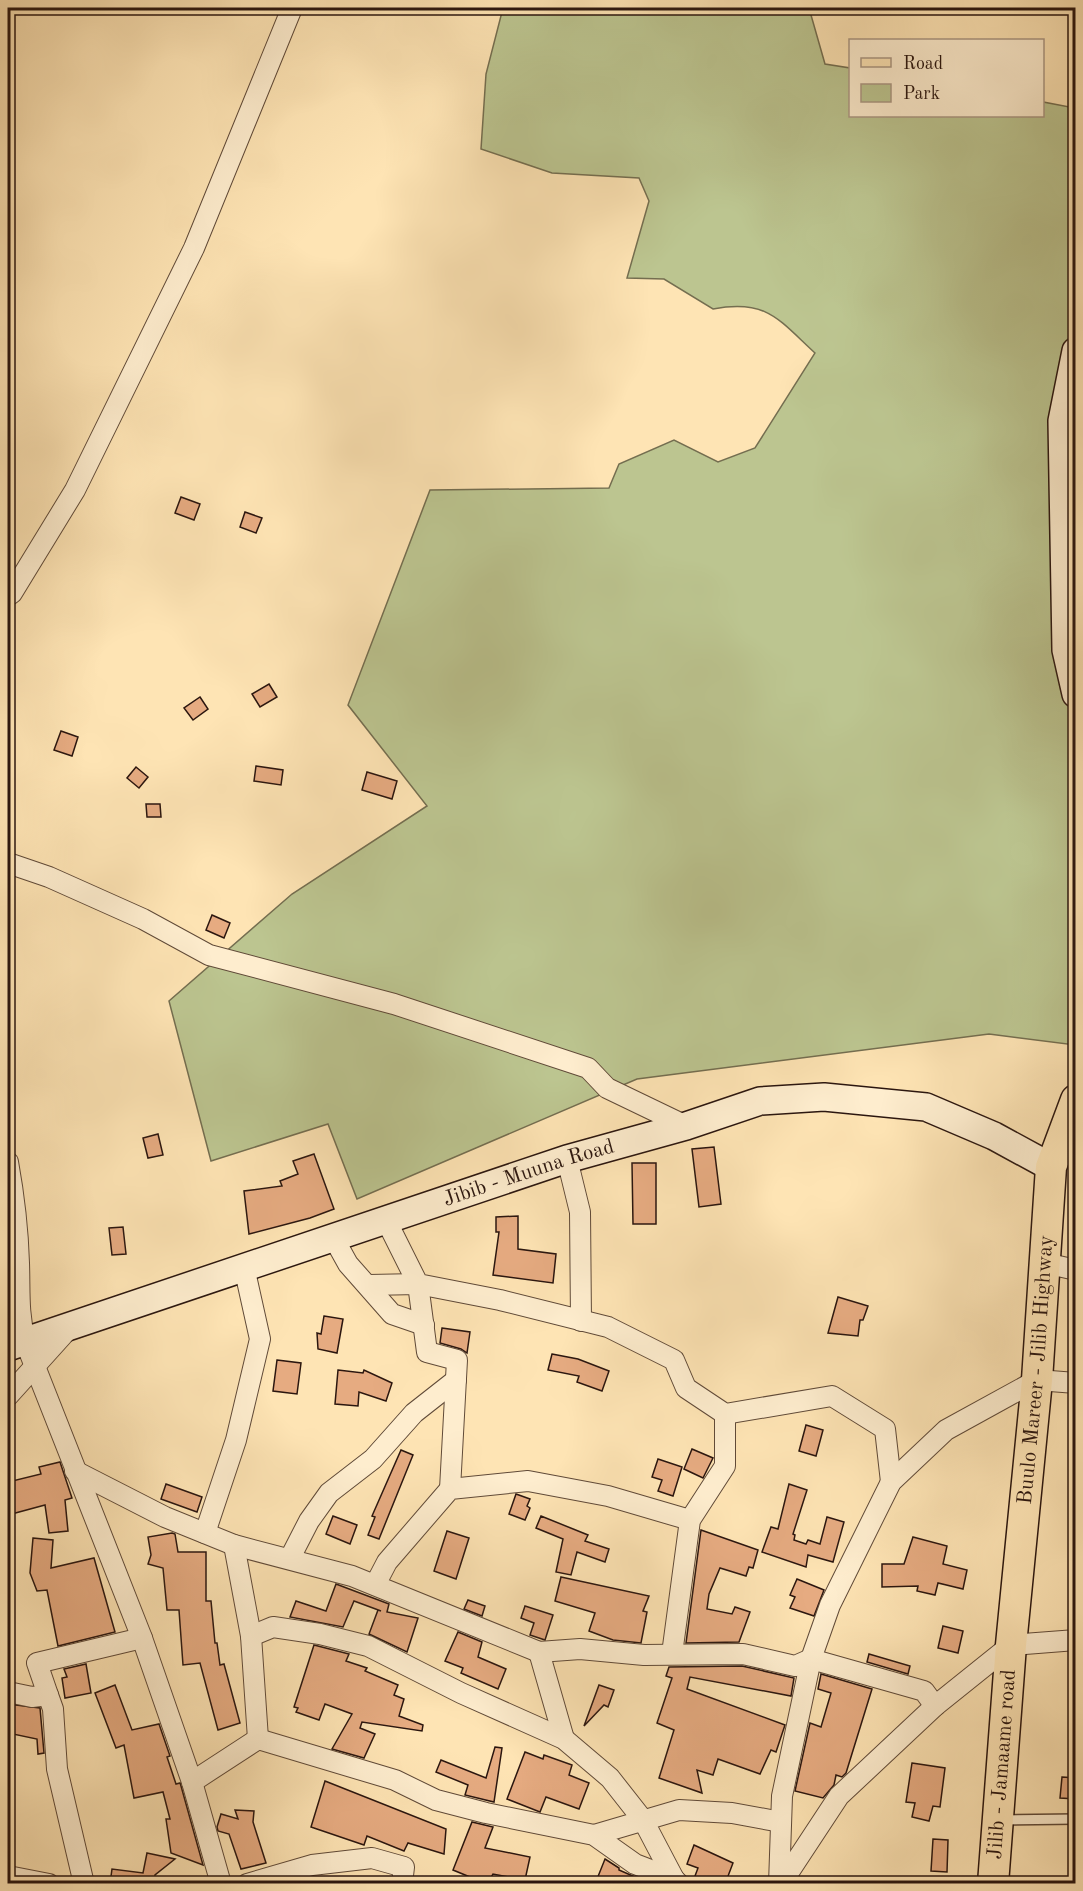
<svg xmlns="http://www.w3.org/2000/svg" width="1083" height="1891" font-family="'Old Standard TT',serif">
<rect width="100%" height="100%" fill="#fee4b4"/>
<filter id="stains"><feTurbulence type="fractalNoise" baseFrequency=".00333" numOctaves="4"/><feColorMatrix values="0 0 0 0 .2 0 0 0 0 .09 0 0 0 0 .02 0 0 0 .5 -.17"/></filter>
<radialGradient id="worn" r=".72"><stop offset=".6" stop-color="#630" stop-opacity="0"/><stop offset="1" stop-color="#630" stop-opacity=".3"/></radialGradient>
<path fill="#bcc590" stroke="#746e50" stroke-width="1.5" d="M503,8H809L825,64L850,68V116H1042L1043,102L1075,108V1045L989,1034L637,1079L357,1199L328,1124L211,1161L169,1001L292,894L427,806L348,705L430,490L609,488L619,464L674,440L718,462L755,448L815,353C778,319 767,299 713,309L664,279L627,278L649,201L639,178L552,173L481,149L486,74Z"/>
<g fill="#e6ab81" stroke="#2b160f" stroke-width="1.5">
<path d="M181,497L200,504L194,520L175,513Z"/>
<path d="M245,512L262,518L256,533L240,527Z"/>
<path d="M269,684L277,697L260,707L252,694Z"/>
<path d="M200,697L208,709L193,720L184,708Z"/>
<path d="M61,731L78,737L72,756L54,750Z"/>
<path d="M256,766L283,770L281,785L254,781Z"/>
<path d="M136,767L148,777L139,788L127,778Z"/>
<path d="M367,772L397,781L392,799L362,790Z"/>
<path d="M146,804H160L161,817H147Z"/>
<path d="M212,915L230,923L224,938L206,930Z"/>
<path d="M158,1134L163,1155L148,1158L143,1138Z"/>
<path d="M714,1147L721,1204L699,1207L692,1149Z"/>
<path d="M314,1154L334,1209L310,1218L249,1234L244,1191L282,1186L280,1181L298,1174L293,1161Z"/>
<path d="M632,1163H656V1224H633Z"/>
<path d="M518,1216V1249L556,1254L553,1283L493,1275L499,1232H496V1217Z"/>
<path d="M123,1227L126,1254L112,1255L109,1228Z"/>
<path d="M838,1297L868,1306L863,1320H860L858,1336L828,1333Z"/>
<path d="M324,1316L343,1319L337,1353L318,1349L317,1333L321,1334Z"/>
<path d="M442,1328L470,1332L467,1353L461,1349L440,1343Z"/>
<path d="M552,1354L578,1359L609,1371L602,1391L577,1382L579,1376L548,1370Z"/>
<path d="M277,1360L301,1363L297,1394L273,1391Z"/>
<path d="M338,1370L363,1373L364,1370L392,1383L386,1401L359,1392L358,1406L335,1404Z"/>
<path d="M806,1425L823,1430L816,1456L799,1451Z"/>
<path d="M692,1449L713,1458L703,1478L684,1469Z"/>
<path d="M401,1450L413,1455L379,1539L368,1535L375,1517L372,1516Z"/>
<path d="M658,1459L682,1467L673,1496L658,1491L662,1480L652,1477Z"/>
<path d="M60,1462L72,1498L65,1500L68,1531L49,1533L45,1505L8,1515V1482L41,1474L39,1467Z"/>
<path d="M166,1484L202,1497L197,1512L161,1499Z"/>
<path d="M789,1484L807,1490L793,1534L795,1535L794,1540L806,1544L808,1540L820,1544L827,1517L844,1522L833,1562L808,1555L806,1567L762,1552L771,1527L778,1529Z"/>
<path d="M516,1494L530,1499L527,1506L530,1508L525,1520L509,1514Z"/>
<path d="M333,1516L357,1525L350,1544L326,1534Z"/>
<path d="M541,1516L588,1535L585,1541L609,1549L605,1562L577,1552L571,1575L556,1572L563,1539L536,1528Z"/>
<path d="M701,1530L758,1550L753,1568L749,1567L746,1576L720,1568L709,1594L707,1609L732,1614L735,1607L750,1612L739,1642L686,1643Z"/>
<path d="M447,1531L469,1538L456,1579L434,1571Z"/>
<path d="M172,1533L175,1534L178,1552H206V1601H211L215,1643H217L220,1665L224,1664L240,1723L218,1730L200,1663L183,1665L179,1610H167L163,1568L148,1564L151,1555L148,1537Z"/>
<path d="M913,1537L947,1546L943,1564L967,1570L963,1589L938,1583L935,1595L917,1591L918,1586L882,1587V1564H904Z"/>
<path d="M33,1538L53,1540L51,1568L94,1558L115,1632L58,1646L47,1590L37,1591L30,1573Z"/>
<path d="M561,1577L649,1596L643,1611L647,1612L641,1643L613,1640L589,1631L595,1613L555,1601Z"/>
<path d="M797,1579L824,1590L814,1616L790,1608L795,1597L790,1595Z"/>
<path d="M336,1584L389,1604L387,1612L418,1618L407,1652L369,1634L378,1610L381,1611L354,1601L343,1627L290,1617L296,1601L326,1611Z"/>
<path d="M468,1600L485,1606L482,1616L464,1609Z"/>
<path d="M525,1606L553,1615L545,1640L530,1635L534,1623L521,1618Z"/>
<path d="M943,1626L963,1631L958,1653L938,1648Z"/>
<path d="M458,1632L482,1642L478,1657L506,1669L498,1689L461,1673L463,1668L445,1661Z"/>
<path d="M314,1645L349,1654L346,1661L367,1668L365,1671L398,1685L394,1695L404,1699L399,1716L423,1725L422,1731L362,1722L360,1728L375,1734L364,1758L332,1749L352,1714L325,1704L319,1720L296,1712L298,1708L294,1707Z"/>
<path d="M869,1654L910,1666L908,1674L867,1662Z"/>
<path d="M86,1664L91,1693L65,1698L62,1678L67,1677L64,1669Z"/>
<path d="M742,1666L794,1678L791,1696L690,1677L687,1689L785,1725L776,1752L771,1750L760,1774L718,1759L713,1775L697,1770L702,1793L659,1778L674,1730L657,1723L672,1678L666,1676L669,1667Z"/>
<path d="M821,1674L872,1689L846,1773L842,1777L836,1775L834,1785L823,1798L795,1791L810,1723L821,1727L831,1693L818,1689Z"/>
<path d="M115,1685L132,1730L159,1724L170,1756L167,1757L176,1784L180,1783L181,1786L203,1865L171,1853L166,1819H170L163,1792L134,1798L124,1745L116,1748L95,1693Z"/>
<path d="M599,1685L614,1690L608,1707L604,1705L584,1726Z"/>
<path d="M8,1704L40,1708L44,1753L38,1754L37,1739L8,1733Z"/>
<path d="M495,1747L502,1748L494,1802L465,1795L468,1785L436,1772L441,1760L486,1778Z"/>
<path d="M525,1752L543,1759L544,1755L572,1765L569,1775L589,1783L579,1809L546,1797L540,1812L507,1799Z"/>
<path d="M912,1763L945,1768L940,1807L933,1806L929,1821L912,1817L915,1803L906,1802Z"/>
<path d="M1062,1777L1076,1778V1799L1060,1798Z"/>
<path d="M325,1781L446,1829L444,1854L408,1843L404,1851L367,1836L364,1845L311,1827Z"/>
<path d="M235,1810L254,1811L253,1822L266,1863L241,1869L229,1834L218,1831L217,1827L221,1814L238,1819Z"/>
<path d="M472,1822L493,1827L485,1848L530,1857L525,1880L493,1874L487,1884L453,1870Z"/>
<path d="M933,1839L948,1840L947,1872L931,1871Z"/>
<path d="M694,1845L733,1863L725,1884H692L698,1868L687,1864Z"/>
<path d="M147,1853L175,1859L155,1875L154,1884H110L112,1869L143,1873Z"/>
<path d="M605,1859L619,1868V1870L651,1884H595Z"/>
</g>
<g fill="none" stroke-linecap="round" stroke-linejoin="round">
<defs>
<path id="lane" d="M1000,1820L1076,1819"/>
<g id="street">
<path d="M8,596L12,593L75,490L194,248L292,8"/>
<path d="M8,863L49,877L143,919L209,955L394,1004L588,1068L607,1088L686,1126"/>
<path d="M567,1159L580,1212L581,1321"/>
<path d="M8,1162C14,1195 18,1229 19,1263C20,1293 18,1311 25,1341L142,1638L192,1782L221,1884"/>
<path d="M386,1220L418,1284L500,1300L608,1327L674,1360L686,1388L725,1414L832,1396L885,1429L891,1482"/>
<path d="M333,1237L348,1264L392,1314L424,1325"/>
<path d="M1045,1263L1076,1270"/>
<path d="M369,1285L418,1284L427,1352L457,1360L450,1489"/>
<path d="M8,1396L72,1325"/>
<path d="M75,1471L165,1517L234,1545L352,1576L539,1652L580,1649L644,1655L743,1654L795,1666L811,1659L924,1691L935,1706"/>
<path d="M205,1533L236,1440L260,1339L244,1267"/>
<path d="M234,1545L251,1636L258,1739"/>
<path d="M290,1558L309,1521L329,1493L373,1459L414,1413L456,1380"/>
<path d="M375,1585L387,1562L450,1489L528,1481L608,1496L690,1520"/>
<path d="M251,1636L273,1627L320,1634L368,1646L461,1693L564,1739L610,1778L643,1820L674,1879"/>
<path d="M539,1652L564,1739"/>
<path d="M672,1654L690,1520L725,1466V1414"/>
<path d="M8,1692L32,1697L48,1695L37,1663L142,1638"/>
<path d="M48,1695L53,1709L57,1769L84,1884"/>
<path d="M192,1782L258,1739L395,1780L436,1800L486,1813L594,1835L635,1864L674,1879L679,1884"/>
<path d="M594,1835L679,1810L732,1813L781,1822"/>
<path d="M8,1876L49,1884"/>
<path d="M247,1884L312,1865L372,1858L404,1867L402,1884"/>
<path d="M779,1884L782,1796L811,1659L830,1605L891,1482L946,1430L1037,1380L1076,1383"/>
<path d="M781,1884L839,1796L935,1706L1011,1645L1076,1640"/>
</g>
<g id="secondary">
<path d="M1076,351L1062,421L1066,650L1076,694"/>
<path id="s1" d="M8,1347L567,1159L686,1126L760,1101L824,1097L926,1107L994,1136L1051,1167"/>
</g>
<g id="primary">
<path id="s2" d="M993,1884L1011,1645L1037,1380L1051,1167L1076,1100"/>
</g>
</defs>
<use href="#lane" stroke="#604a38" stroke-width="12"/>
<use href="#street" stroke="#604a38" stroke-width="22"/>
<use href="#secondary" stroke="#2b160f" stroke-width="30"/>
<use href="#primary" stroke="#2b160f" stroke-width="33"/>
<path stroke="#2b160f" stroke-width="3" stroke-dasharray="4.5 3" stroke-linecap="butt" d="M1071,1241L1076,1219"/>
<use href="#lane" stroke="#feedce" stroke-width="9"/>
<use href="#street" stroke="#feedce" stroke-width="20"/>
<use href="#secondary" stroke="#feedce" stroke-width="27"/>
<use href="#primary" stroke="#fee4b4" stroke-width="30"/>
</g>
<g text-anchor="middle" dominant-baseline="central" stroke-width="5" stroke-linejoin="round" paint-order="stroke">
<g font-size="21" fill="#2b160f" stroke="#feedce">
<text stroke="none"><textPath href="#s1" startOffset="549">Jibib - Muuna Road</textPath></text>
<text stroke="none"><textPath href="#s2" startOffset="516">Buulo Mareer - Jilib Highway</textPath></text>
<text stroke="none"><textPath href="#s2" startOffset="120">Jilib - Jamaame road</textPath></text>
</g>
</g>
<rect width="1083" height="1891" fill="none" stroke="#fee4b4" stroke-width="30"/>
<rect x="9" y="9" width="1065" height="1873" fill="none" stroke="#2b160f" stroke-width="3"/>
<rect x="15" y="15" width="1053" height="1861" fill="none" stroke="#2b160f" stroke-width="1.5"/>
<rect x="849" y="39" width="195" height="78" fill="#feedce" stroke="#aa9782" stroke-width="1.5"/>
<rect x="861" y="58" width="30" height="9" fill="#fee4b4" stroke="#aa9782" stroke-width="1.5"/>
<text x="903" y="69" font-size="18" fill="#2b160f">Road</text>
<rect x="861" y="84" width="30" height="18" fill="#bcc590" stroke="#aa9782" stroke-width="1.5"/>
<text x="903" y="99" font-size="18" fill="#2b160f">Park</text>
<rect width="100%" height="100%" filter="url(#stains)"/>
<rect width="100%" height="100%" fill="url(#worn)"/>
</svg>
